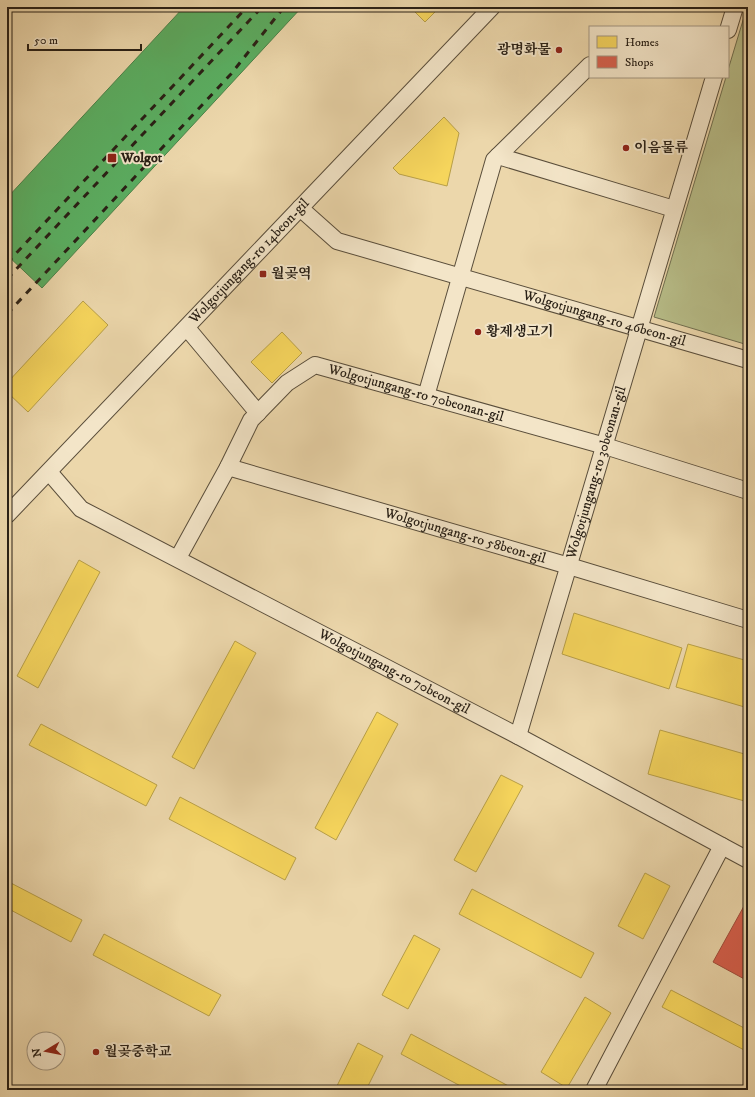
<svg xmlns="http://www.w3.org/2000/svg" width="755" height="1097" font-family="'IM FELL DW Pica','Noto Serif KR',serif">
<rect width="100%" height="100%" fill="#ecd7ab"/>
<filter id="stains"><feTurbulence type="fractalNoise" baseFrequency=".005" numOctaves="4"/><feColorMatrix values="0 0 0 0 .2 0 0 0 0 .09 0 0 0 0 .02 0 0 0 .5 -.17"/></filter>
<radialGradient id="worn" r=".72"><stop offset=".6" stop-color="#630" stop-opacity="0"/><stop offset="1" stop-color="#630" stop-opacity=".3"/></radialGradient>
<path fill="#b8be89" stroke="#706f50" d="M747,7H748V345L654,317L726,77H728V70Z"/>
<g fill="#f6d55c" stroke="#b89f47">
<path d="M410,7H440L425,22Z"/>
<path d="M444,117L459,133L447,186L399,174L393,168Z"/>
<path d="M83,301L108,325L28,412L7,392V383Z"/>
<path d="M282,332L302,353L272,383L251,362Z"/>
<path d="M79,560L100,572L38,688L17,676Z"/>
<path d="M574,613L682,648L669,689L562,654Z"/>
<path d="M235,641L256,653L194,769L172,757Z"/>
<path d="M688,644L748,661V708L676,687Z"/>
<path d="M377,712L398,724L336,840L315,828Z"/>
<path d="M41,724L157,785L146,806L29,745Z"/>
<path d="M660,730L748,755V802L648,774Z"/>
<path d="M501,775L523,786L476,872L454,860Z"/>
<path d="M180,797L296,858L285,880L169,819Z"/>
<path d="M645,873L670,886L643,939L618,926Z"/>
<path d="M7,881L82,920L71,942L7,908Z"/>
<path d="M472,889L594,953L581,978L459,914Z"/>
<path d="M104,934L221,995L209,1016L93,955Z"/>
<path d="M414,935L440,949L408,1009L382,995Z"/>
<path d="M671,990L748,1030V1052L662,1007Z"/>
<path d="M585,997L611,1013L567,1088L541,1072Z"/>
<path d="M411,1034L516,1090H468L401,1054Z"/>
<path d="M358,1043L383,1056L366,1090H335Z"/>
</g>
<path fill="#d6604d" stroke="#a24d3c" d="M744,906L748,908V981L713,962Z"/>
<path fill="#5aae61" stroke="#4b834a" d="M184,7H302L42,288L7,255V198Z"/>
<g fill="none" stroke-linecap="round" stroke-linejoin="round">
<defs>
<g id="minor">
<path d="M728,30L735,7"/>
<path d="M498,156L674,209"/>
<path id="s1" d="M300,208L337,241L748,360"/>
<path d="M187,328L258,413"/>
<path d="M426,396L494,160L590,65"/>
<path id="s2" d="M228,467L569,566L748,620"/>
<path id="s3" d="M49,472L81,509L518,736L748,860"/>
<path id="s4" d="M7,515L492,7"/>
<path id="s5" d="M178,558L228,467L251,420L287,383L315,365L605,446L748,491"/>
<path id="s6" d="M518,736L714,77"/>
<path d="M594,1090L722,846"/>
</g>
</defs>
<use href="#minor" stroke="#5a4e3b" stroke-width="18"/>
<use href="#minor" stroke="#f3e5c8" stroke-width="16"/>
<g stroke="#292016" stroke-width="3" stroke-dasharray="7 7" stroke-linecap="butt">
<path d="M7,263L247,7"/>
<path d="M7,279L262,7"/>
<path d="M7,314L231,74L284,7"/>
</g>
</g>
<g fill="#8f2418" stroke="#f3e5c8" stroke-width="1.5">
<circle cx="559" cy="50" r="4"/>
<circle cx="626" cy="148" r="4"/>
<rect x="107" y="153" width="10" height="10" rx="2"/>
<rect x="259" y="270" width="8" height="8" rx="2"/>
<circle cx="478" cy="332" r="4"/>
<circle cx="96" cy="1052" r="4"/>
</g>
<g text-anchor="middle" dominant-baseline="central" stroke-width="4" stroke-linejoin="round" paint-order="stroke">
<g font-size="14" font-weight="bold" fill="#292016" stroke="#f3e5c8" text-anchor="start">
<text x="551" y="50" text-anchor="end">광명화물</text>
<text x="634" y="148">이음물류</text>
<text x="121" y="158">Wolgot</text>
<text x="271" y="274">월곶역</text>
<text x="486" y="332">황제생고기</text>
<text x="104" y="1052">월곶중학교</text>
</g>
<g font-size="14" fill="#292016" stroke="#f3e5c8">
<text stroke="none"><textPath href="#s4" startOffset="351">Wolgotjungang-ro 14beon-gil</textPath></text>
<text stroke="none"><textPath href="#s1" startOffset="328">Wolgotjungang-ro 46beon-gil</textPath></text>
<text stroke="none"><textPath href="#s5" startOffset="346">Wolgotjungang-ro 70beonan-gil</textPath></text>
<text stroke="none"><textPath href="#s6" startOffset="275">Wolgotjungang-ro 30beonan-gil</textPath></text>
<text stroke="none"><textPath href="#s2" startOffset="247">Wolgotjungang-ro 58beon-gil</textPath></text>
<text stroke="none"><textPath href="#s3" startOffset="402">Wolgotjungang-ro 70beon-gil</textPath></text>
</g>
</g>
<rect width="755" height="1097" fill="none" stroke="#ecd7ab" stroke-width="24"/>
<rect x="8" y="8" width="739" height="1081" fill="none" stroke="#292016" stroke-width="2"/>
<rect x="12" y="12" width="731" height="1073" fill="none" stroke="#292016"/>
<rect x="589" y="26" width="140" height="52" fill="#f3e5c8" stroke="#a29681"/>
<rect x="597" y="36" width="20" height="12" fill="#f6d55c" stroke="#a29681"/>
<text x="625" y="46" font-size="12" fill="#292016">Homes</text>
<rect x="597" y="56" width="20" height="12" fill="#d6604d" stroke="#a29681"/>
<text x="625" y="66" font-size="12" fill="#292016">Shops</text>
<g transform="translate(46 1051) rotate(260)"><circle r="19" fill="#f3e5c8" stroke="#a29681"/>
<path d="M0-3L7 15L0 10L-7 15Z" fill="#8f2418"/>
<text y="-6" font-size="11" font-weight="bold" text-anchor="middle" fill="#292016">N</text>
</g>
<path d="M28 44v6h113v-6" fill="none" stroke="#292016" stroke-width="2"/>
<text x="34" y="44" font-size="12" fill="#292016" stroke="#f3e5c8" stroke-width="3" paint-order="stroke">50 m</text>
<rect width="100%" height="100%" filter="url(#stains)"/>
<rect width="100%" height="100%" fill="url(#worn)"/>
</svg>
